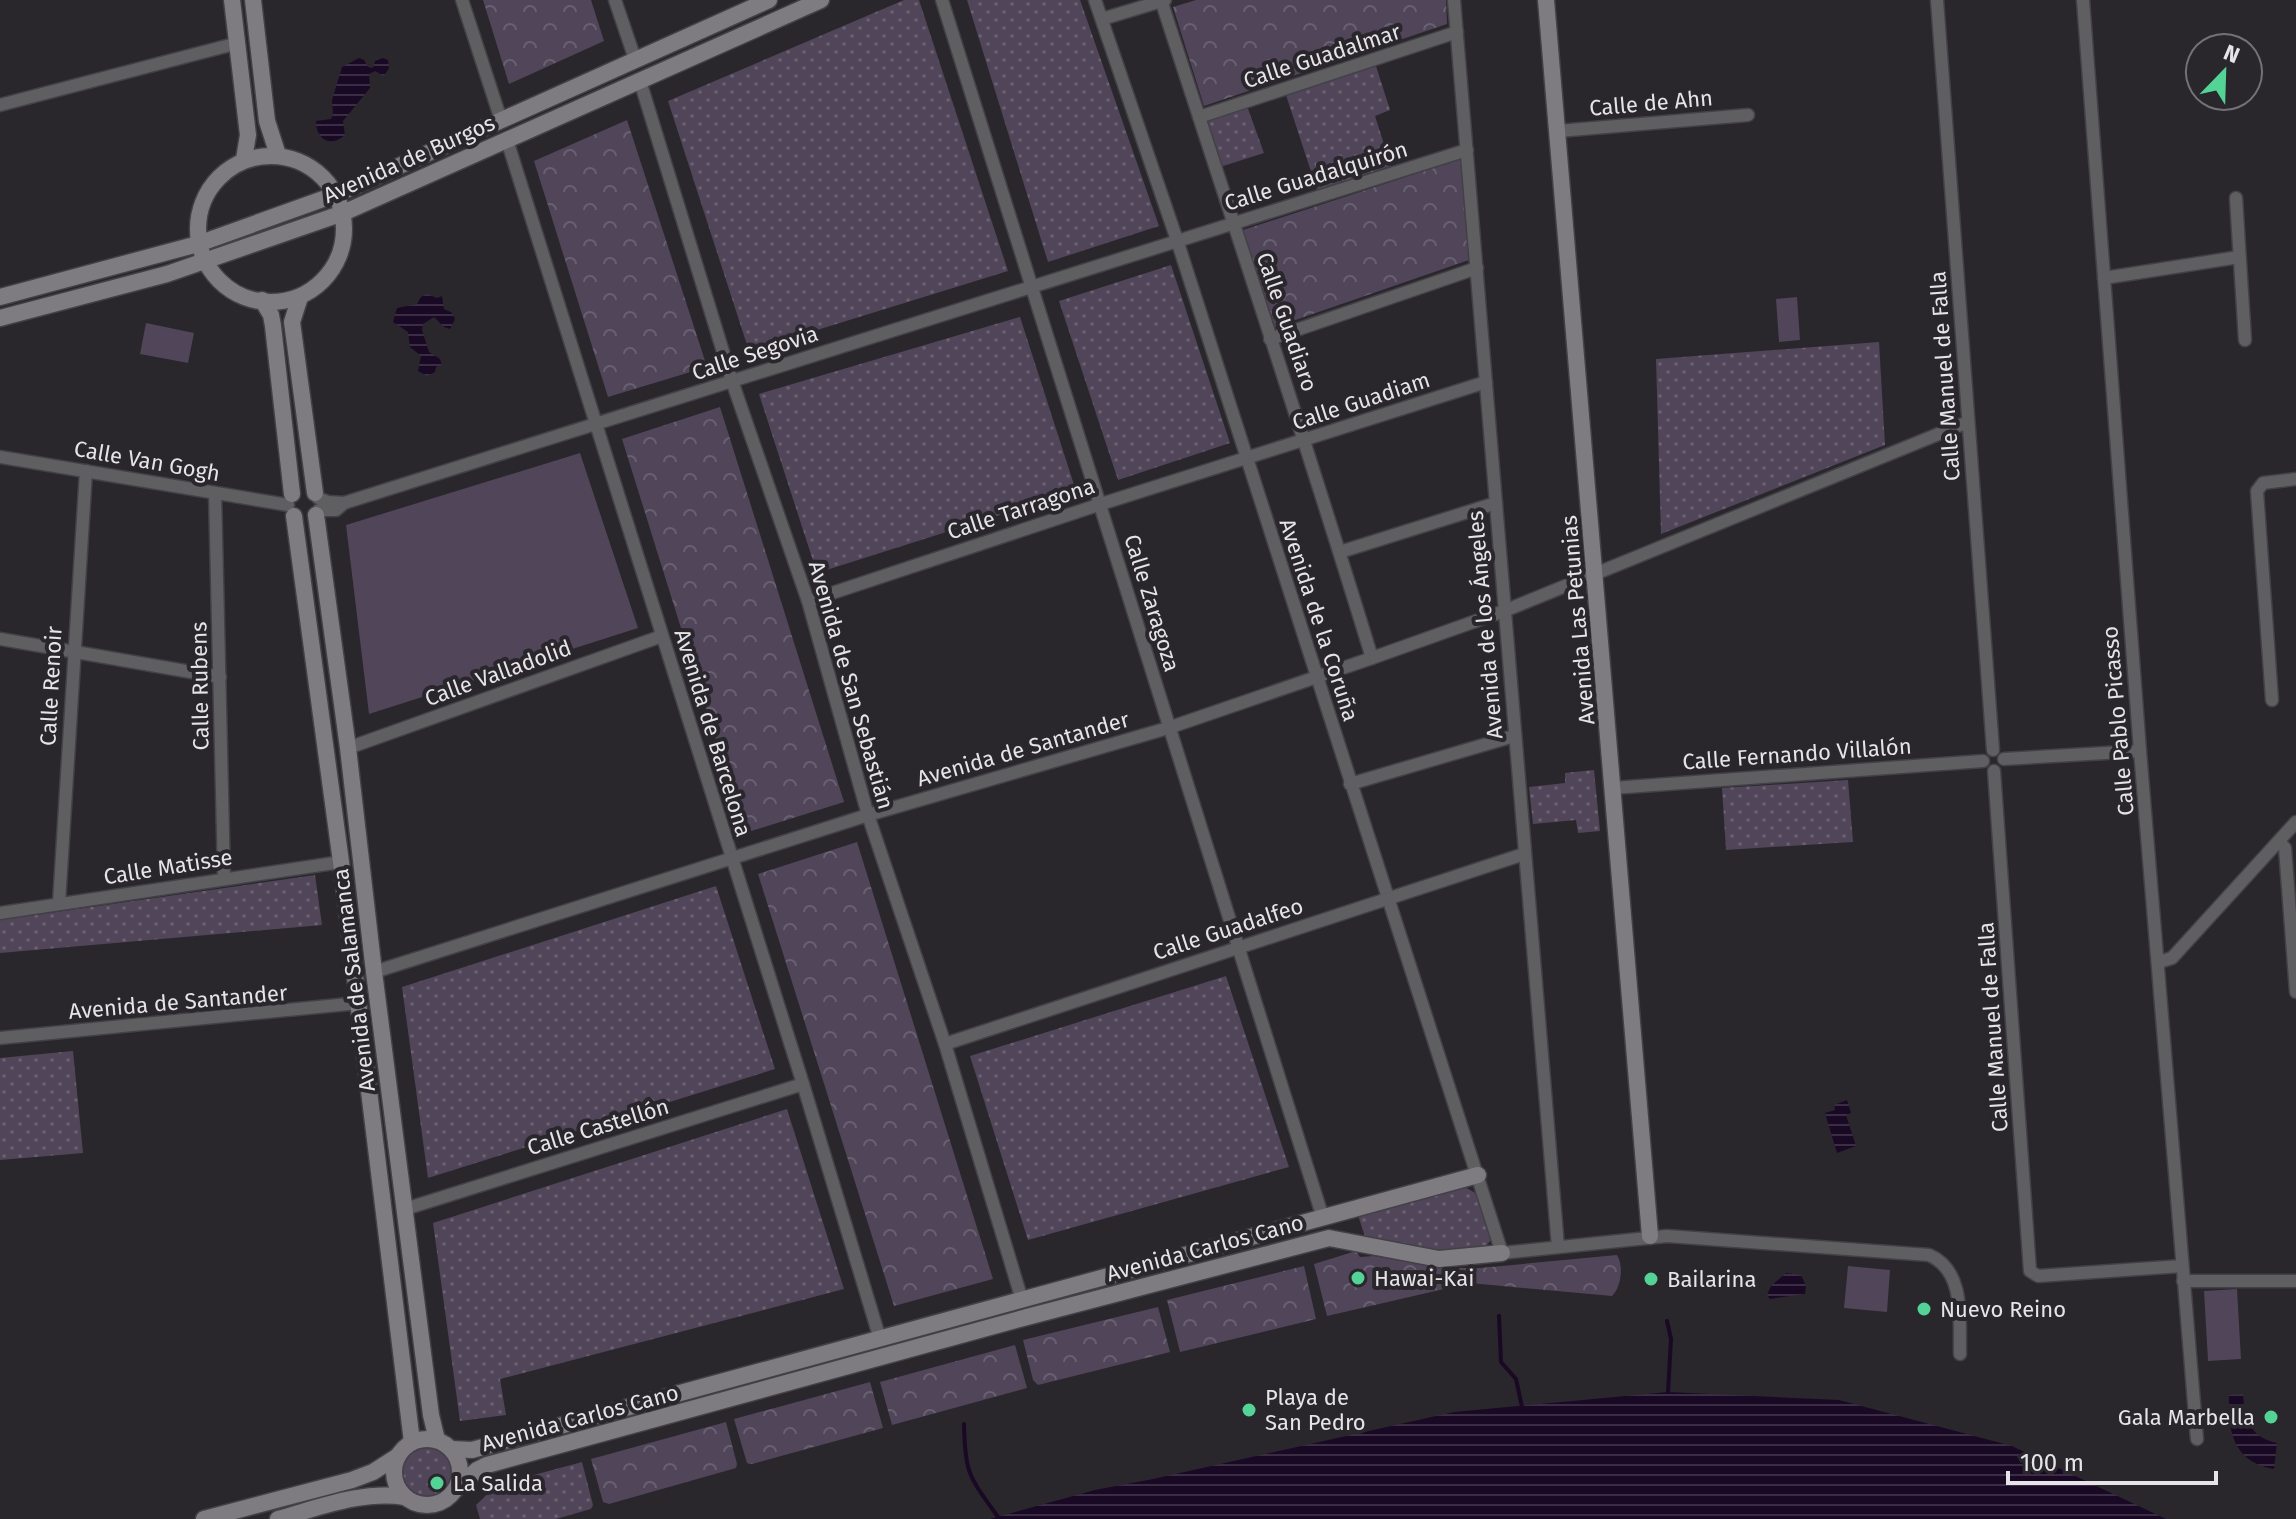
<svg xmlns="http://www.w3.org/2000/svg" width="2296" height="1519" font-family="'Fira Sans',sans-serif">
<defs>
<pattern id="grass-dots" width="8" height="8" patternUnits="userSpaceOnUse" patternTransform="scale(2)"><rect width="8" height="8" fill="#504559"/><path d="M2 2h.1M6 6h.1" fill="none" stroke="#696071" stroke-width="1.8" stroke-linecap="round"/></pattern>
<pattern id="park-crowns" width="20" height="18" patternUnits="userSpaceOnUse" patternTransform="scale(2)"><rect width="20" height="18" fill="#504559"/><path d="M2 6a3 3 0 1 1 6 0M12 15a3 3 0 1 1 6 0" fill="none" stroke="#696071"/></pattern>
<pattern id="water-rules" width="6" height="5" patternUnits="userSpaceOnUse" patternTransform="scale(2)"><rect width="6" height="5" fill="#190924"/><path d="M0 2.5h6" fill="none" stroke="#3a2d44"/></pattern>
</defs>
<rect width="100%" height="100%" fill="#29262c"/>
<g fill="url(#grass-dots)">
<path d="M904,0H919L1008,271L749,351L668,101Z"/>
<path d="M967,0H1080L1159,226L1048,262Z"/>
<path d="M1376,66L1390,110L1375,116L1391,166L1317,190L1286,95Z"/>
<path d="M1247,106L1264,153L1220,167L1205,119Z"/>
<path d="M1171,265L1230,443L1118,480L1059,301Z"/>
<path d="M1020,317L1076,491L817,573L759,394Z"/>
<path d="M1879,342L1885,445L1661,534L1656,359Z"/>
<path d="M1594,770L1600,831L1578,833L1576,820L1533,824L1529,787L1565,783V773Z"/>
<path d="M1848,780L1853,842L1726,850L1722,788Z"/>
<path d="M315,875L322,925L0,953V920Z"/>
<path d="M716,886L775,1069L428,1178L402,987Z"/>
<path d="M1226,976L1289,1167L1028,1240L970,1056Z"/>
<path d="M73,1051L83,1153L0,1160V1058Z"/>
<path d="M787,1109L844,1289L500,1379L506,1415L460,1421L433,1223Z"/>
<path d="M1465,1187L1477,1194L1492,1239L1484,1248L1436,1250L1365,1237L1358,1215Z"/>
<circle cx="427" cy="1472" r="24"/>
<path d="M582,1462L593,1505L591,1509L556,1519H480L476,1505L497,1485Z"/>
</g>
<g fill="url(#park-crowns)">
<path d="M483,0H591L604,41L509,84Z"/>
<path d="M1196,0H1446L1447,24L1204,106L1173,7Z"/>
<path d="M627,120L707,367L608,397L534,161Z"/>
<path d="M1461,159L1469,260L1275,327L1243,230Z"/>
<path d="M720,407L844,802L745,833L622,439Z"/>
<path d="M857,842L993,1279L894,1306L758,874Z"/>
<path d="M1356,1251L1360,1257L1374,1256L1442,1268H1480L1617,1255C1624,1266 1621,1288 1612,1296L1470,1283L1327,1316L1314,1264Z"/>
<path d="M1304,1266L1316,1319L1180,1352L1167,1300Z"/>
<path d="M1158,1307L1170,1352L1038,1385L1033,1380L1023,1340Z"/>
<path d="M1015,1345L1027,1388L892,1425L880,1382Z"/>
<path d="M870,1382L883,1428L752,1464L747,1463L734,1419Z"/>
<path d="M726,1422L737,1464L736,1468L609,1504L603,1502L591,1459Z"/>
</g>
<g fill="#504559">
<path d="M1797,297L1800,340L1779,342L1776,299Z"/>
<path d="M146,323L194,333L188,363L140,354Z"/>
<path d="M580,453L638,628L369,714L346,525Z"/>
<path d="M1848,1266L1890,1270L1887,1312L1844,1308Z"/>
<path d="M2237,1289L2241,1359L2208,1361L2204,1291Z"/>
</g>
<g fill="url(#water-rules)">
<path d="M359,58L364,60L368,67L373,68L375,61L383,58L388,60L389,68L384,76L375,71L369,74L370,88L343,121L345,135C331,148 316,140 316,121L331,119L333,115L332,100L342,67Z"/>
<path d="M427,294L437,298L442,296L444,309L451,312L455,319L450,329L444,327L434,317L423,324L422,330L429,352L440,359L442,365L436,367L435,372L427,376L418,371L421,356L410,347L408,332L393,322L397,308L417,304L421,297Z"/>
<path d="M1847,1100L1851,1113L1846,1115L1856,1146L1837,1153L1825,1113L1835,1110L1834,1105Z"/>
<path d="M1786,1273L1801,1275L1806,1286L1805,1294L1770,1299L1767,1295L1771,1286Z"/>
<path d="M1668,1392L1839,1400L2012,1446L2166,1519H990L1095,1490L1153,1479L1454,1412Z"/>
<path d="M2243,1394C2245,1420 2250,1437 2277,1443L2274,1469C2232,1462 2228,1430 2229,1395Z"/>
</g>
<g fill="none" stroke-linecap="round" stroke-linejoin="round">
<g stroke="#190924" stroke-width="4">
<path d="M1499,1316L1501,1362L1516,1379L1522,1407"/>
<path d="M1667,1321L1671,1339L1668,1392"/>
<path d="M964,1424C965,1475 969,1476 998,1517"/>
</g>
<defs>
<g id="street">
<path d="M462,0L501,120"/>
<path d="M615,0L635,59"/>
<path d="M942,0L1323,1218"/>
<path d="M1095,0L1177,240L1502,1253L1667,1236L1929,1255C1966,1271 1959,1320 1960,1354"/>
<path d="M1161,0C1232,219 1305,438 1372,658"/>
<path d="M1454,0L1558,1247"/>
<path d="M1937,0L1993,750"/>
<path d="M2083,0L2140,751L2197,1439"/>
<path d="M1102,19L1165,0"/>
<path d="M640,81L732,381L808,601L868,815L945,1044L1022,1300"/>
<path d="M0,105L238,43"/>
<path d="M1199,117L1457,32"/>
<path d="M1558,131L1748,115"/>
<path d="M507,140L803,1084L880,1339"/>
<path d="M2236,198L2245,340"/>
<path d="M2104,278L2239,257"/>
<path d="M1270,339L1477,268"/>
<path d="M0,457L288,505"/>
<path d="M215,493L224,878"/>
<path d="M318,498L328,502L344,503L336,510H319"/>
<path d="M344,503L1467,150"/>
<path d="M1340,552L1496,503"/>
<path d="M808,601L1101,504L1486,382"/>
<path d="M0,639L220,677"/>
<path d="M2272,700L2257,491L2263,483L2296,479"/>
<path d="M348,748L662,636"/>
<path d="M2004,759L2140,751"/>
<path d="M1994,771L2030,1271L2038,1276L2182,1266"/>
<path d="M1350,784L1514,736"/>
<path d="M1613,788L1983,761"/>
<path d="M2279,842L2285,848L2296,992"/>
<path d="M59,903L86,471"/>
<path d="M0,913L341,862"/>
<path d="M2159,962L2172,958L2296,822"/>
<path d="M374,972L868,815L1168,728L1372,658L1504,611L1968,422"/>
<path d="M0,1038L359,1003"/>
<path d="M945,1044L1524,854"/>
<path d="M405,1209L803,1084"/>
<path d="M2183,1281H2296"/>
</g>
<g id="secondary">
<path d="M232,0L248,135L244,159"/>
<path d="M253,0L267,121L278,155"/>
<path d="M1546,0L1650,1236"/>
<circle cx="271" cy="229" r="73"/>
<path d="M0,297L198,244L337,194L769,0"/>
<path d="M300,297L292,322L315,493"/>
<path d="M262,300L271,315L273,326L292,494"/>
<path d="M0,318L167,274L343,213L821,0"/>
<path d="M316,515L348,748L374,972L431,1415L437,1440"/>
<path d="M294,516L341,862L412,1442"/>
<circle cx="427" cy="1472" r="33"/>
<path d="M451,1449L472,1450L523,1436L1478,1175"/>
<path d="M457,1488L477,1470L487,1465L1027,1317L1329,1238L1439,1259L1502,1253"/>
<path d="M204,1519L352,1480L373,1472L398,1456"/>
<path d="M278,1519C318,1508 363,1490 405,1497"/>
</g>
</defs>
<use href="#street" stroke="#434146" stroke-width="15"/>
<use href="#secondary" stroke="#434146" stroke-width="19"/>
<use href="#street" stroke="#5f5e61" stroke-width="12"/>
<use href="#secondary" stroke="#7f7c81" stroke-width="16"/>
</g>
<g fill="#53d396" stroke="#29262c" stroke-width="3">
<circle cx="1358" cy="1278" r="8"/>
<circle cx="1651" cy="1279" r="8"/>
<circle cx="1924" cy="1309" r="8"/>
<circle cx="1249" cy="1410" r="8"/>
<circle cx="2271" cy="1417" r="8"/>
<circle cx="437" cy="1483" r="8"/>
</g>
<g text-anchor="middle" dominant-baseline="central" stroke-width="8" stroke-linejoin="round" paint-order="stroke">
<g font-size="22" fill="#e6e4e8" stroke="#29262c">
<text transform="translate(1322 56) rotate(-18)">Calle Guadalmar</text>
<text transform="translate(1651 103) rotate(-5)">Calle de Ahn</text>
<text transform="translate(409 159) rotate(-24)">Avenida de Burgos</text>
<text transform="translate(1316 176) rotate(-17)">Calle Guadalquirón</text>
<text transform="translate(1287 322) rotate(71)">Calle Guadiaro</text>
<text transform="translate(755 353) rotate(-18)">Calle Segovia</text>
<text transform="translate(1945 376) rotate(-94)">Calle Manuel de Falla</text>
<text transform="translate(1361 401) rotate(-18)">Calle Guadiam</text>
<text transform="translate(147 461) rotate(10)">Calle Van Gogh</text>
<text transform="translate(1021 509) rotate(-18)">Calle Tarragona</text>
<text transform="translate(1152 603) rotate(73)">Calle Zaragoza</text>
<text transform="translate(1319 620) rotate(72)">Avenida de la Coruña</text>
<text transform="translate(1578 620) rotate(-95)">Avenida Las Petunias</text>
<text transform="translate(1485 625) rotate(-95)">Avenida de los Ángeles</text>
<text transform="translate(498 673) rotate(-20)">Calle Valladolid</text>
<text transform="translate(851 685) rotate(74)">Avenida de San Sebastián</text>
<text transform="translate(51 686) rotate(-87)">Calle Renoir</text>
<text transform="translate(200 686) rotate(-91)">Calle Rubens</text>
<text transform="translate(2118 721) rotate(-95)">Calle Pablo Picasso</text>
<text transform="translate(713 733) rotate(73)">Avenida de Barcelona</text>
<text transform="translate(1023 749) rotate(-16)">Avenida de Santander</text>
<text transform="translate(1797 754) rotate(-4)">Calle Fernando Villalón</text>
<text transform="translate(168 867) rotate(-9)">Calle Matisse</text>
<text transform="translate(1228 929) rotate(-18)">Calle Guadalfeo</text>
<text transform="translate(354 980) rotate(-97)">Avenida de Salamanca</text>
<text transform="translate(178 1002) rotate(-5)">Avenida de Santander</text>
<text transform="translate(1993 1027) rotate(-94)">Calle Manuel de Falla</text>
<text transform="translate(598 1127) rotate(-17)">Calle Castellón</text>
<text transform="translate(1205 1248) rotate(-15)">Avenida Carlos Cano</text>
<text transform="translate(580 1418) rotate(-15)">Avenida Carlos Cano</text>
</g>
<g font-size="22" fill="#e6e4e8" stroke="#29262c" text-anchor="start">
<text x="1374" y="1278">Hawai-Kai</text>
<text x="1667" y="1279">Bailarina</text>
<text x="1940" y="1309">Nuevo Reino</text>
<text x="1265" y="1397">Playa de<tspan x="1265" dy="25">San Pedro</tspan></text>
<text x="2255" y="1417" text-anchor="end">Gala Marbella</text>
<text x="453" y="1483">La Salida</text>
</g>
</g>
<g transform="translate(2224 72) rotate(23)"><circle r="38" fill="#29262c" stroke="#757277" stroke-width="2"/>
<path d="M0-6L14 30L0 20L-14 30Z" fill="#53d396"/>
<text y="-12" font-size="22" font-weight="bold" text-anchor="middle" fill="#e6e4e8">N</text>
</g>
<path d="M2008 1471v12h208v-12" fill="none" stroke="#e6e4e8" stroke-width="4"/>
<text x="2020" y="1471" font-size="24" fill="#e6e4e8" stroke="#29262c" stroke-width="6" paint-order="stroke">100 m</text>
</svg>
